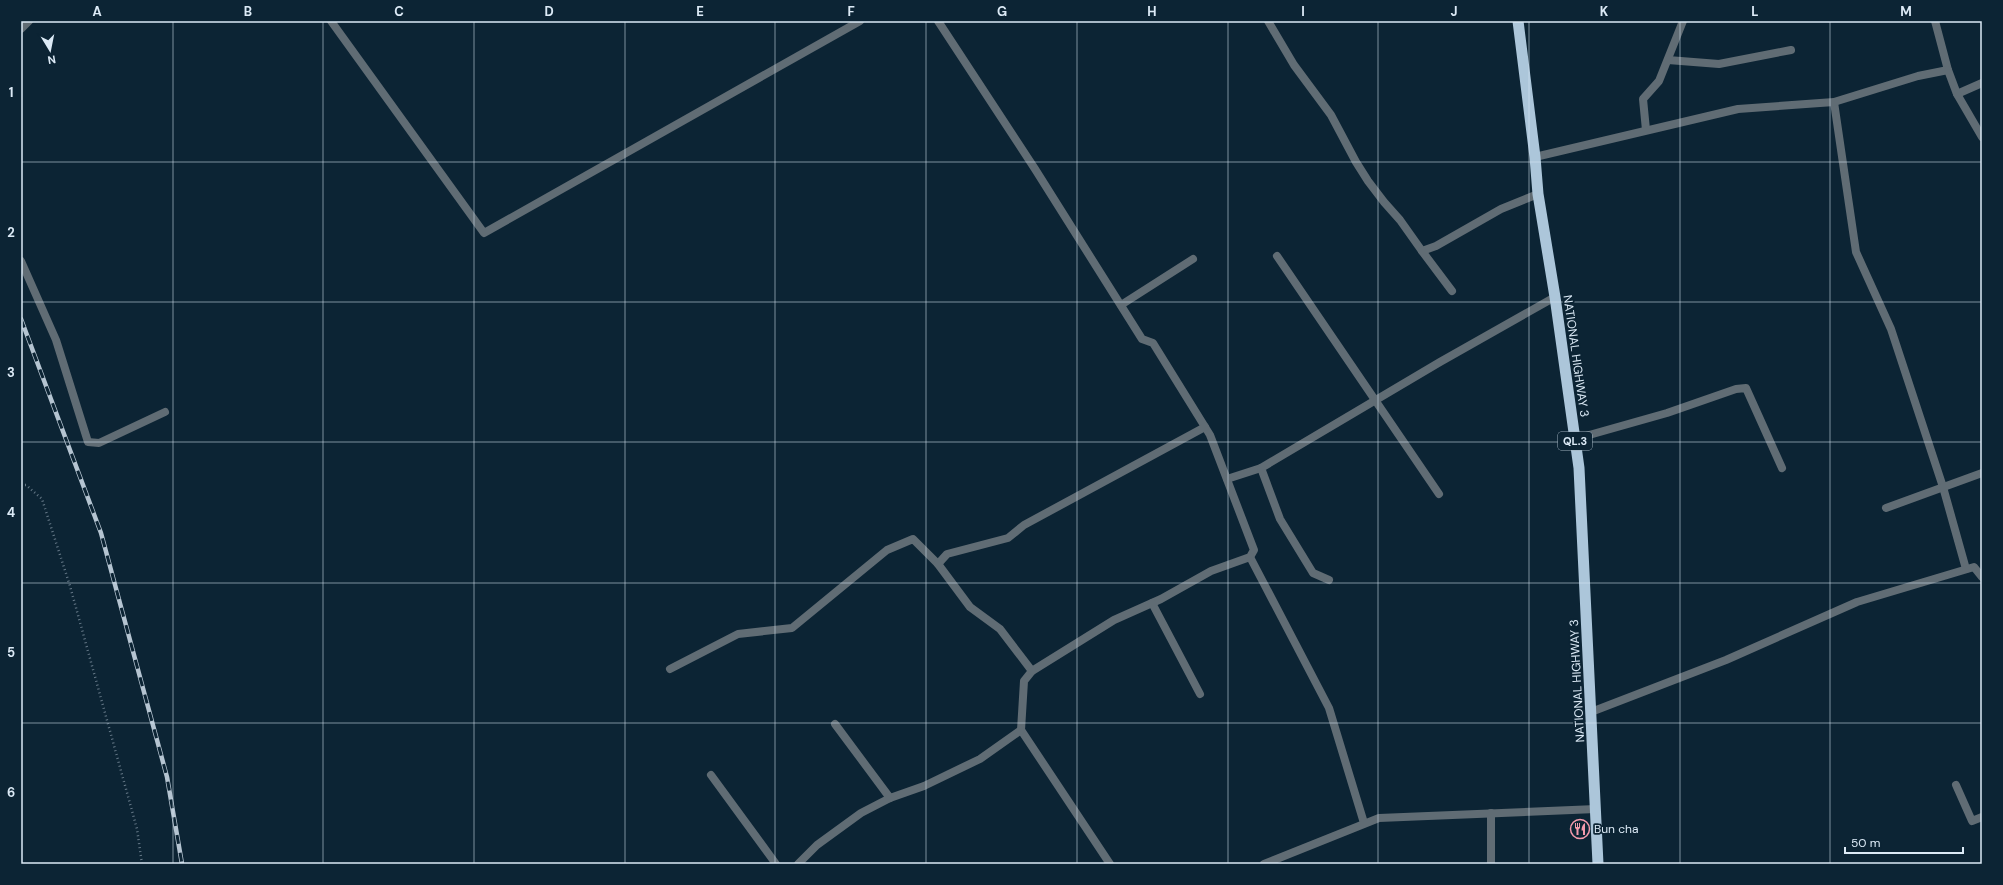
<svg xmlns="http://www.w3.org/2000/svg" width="2003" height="885" font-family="'DM Sans',sans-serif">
<rect width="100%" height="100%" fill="#0c2434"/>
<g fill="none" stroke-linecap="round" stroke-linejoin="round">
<path stroke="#657887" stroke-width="2.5" stroke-dasharray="1 3" stroke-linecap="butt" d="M21,485H26L42,499L70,586L137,829L142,864"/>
<g stroke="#606c74" stroke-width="8">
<path d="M331,21L484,233L860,21"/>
<path d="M938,21L1035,169L1142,339L1153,343L1210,435L1254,550L1250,557L1211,571L1161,599L1114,620L1032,671L1024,681L1021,730L1110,864"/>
<path d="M1268,21L1294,65L1331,115L1356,162L1368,181L1384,202L1400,220L1422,251L1436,246L1501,209L1538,194"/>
<path d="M1935,21L1948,70"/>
<path d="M21,29L29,21"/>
<path d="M1668,60L1719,64L1791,50"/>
<path d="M1957,94L1982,83"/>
<path d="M1834,102L1856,252L1891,329L1943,487L1966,569"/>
<path d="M1646,130L1643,99L1659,81L1683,21"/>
<path d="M1535,157L1738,109L1834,102L1918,76L1948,70L1957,94L1982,137"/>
<path d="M1422,251L1452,291"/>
<path d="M1277,256L1439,494"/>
<path d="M21,261L56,340L88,442L99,443L165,412"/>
<path d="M1121,305L1193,259"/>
<path d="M1575,439L1667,413L1736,389L1746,388L1782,468"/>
<path d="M1227,479L1261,468"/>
<path d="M1886,508L1982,473"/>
<path d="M1250,557L1329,708L1364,823"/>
<path d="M1329,580L1313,573L1280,519L1261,468L1440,362L1555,297"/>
<path d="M1152,603L1200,694"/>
<path d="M670,669L738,634L792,628L887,550L913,539L938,564"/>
<path d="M1032,671L1000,629L970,607L938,564L947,554L1008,538L1024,525L1205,427"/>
<path d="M1591,712L1726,660L1857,602L1974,567L1982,577"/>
<path d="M835,724L890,798"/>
<path d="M711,775L776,864"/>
<path d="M1956,785L1972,821L1982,817"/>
<path d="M1491,813V864"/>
<path d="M798,864L817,845L861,813L890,798L924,786L980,759L1021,730"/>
<path d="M1264,864L1379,818L1596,809"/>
</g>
<path stroke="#acc6da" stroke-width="11" d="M1518,21L1535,157L1538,194L1555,297L1579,468L1598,864"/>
<defs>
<path id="rail" d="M21,319L101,533L167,777L182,864"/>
</defs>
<use href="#rail" stroke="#b5c4d1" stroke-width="4.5"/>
<use href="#rail" stroke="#0c2434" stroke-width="3" stroke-dasharray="9" stroke-linecap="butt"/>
</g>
<path fill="none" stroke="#dceaf6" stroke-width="1" stroke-opacity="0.55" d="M173,21V864M323,21V864M474,21V864M625,21V864M775,21V864M926,21V864M1077,21V864M1228,21V864M1378,21V864M1529,21V864M1680,21V864M1830,21V864M21,162H1982M21,302H1982M21,442H1982M21,583H1982M21,723H1982"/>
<defs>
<symbol id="restaurant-ring" viewBox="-11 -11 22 22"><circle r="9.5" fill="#0c2434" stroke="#f39aac" stroke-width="1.5"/><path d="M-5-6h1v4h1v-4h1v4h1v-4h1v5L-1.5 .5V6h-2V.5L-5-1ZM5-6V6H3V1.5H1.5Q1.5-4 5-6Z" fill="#f39aac"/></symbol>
</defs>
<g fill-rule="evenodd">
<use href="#restaurant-ring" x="1569" y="818" width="22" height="22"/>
</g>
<g text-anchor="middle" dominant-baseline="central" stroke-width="3.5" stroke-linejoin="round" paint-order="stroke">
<rect fill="#0c2434" stroke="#9eafbc" stroke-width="1" x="1558" y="432" width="34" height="18" rx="3"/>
<g font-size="11" font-weight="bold" fill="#dceaf6">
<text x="1575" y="441">QL.3</text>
</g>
<g font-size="12" fill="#dceaf6" stroke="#0c2434">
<text transform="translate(1576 356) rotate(82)">NATIONAL HIGHWAY 3</text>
<text transform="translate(1577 681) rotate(-93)">NATIONAL HIGHWAY 3</text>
</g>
<g font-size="12" fill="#dceaf6" stroke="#0c2434" text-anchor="start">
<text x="1594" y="829">Bun cha</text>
</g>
</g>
<rect width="2003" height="885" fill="none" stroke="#0c2434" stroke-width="44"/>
<g transform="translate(50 50) rotate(170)" stroke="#0c2434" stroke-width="3" paint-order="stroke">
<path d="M0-3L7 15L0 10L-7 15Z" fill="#dceaf6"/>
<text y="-6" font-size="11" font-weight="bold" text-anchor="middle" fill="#dceaf6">N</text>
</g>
<path d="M1845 847v6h118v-6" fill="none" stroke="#dceaf6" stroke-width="2"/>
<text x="1851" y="847" font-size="12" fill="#dceaf6" stroke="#0c2434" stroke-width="3" paint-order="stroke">50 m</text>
<rect x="22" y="22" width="1959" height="841" fill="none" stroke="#dceaf6" stroke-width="1.5"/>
<g font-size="13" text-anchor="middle" font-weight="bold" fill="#dceaf6">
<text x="97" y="16">A</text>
<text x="248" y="16">B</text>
<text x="399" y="16">C</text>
<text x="549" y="16">D</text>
<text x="700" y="16">E</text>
<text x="851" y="16">F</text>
<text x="1002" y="16">G</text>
<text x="1152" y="16">H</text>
<text x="1303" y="16">I</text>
<text x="1454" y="16">J</text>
<text x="1604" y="16">K</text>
<text x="1755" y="16">L</text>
<text x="1906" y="16">M</text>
<text x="11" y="97">1</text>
<text x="11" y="237">2</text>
<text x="11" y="377">3</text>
<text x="11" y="517">4</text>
<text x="11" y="657">5</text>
<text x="11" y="797">6</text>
</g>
</svg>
